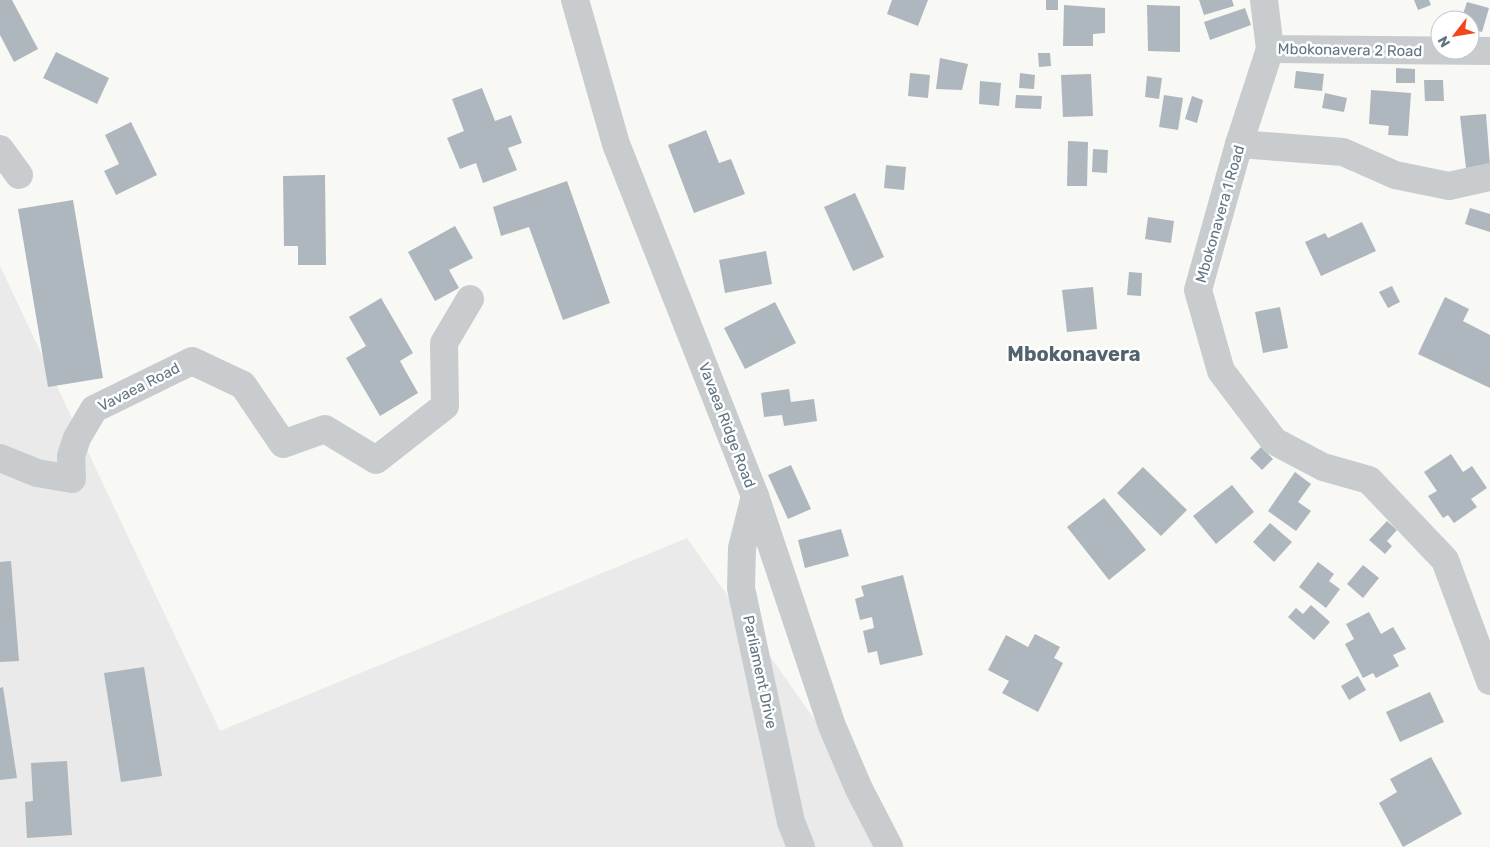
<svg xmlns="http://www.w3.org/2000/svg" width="1490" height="847" font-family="Rubik,sans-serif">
<rect width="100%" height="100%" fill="#f8f8f5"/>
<path fill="#e9eae9" d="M0,266L220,731L687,538L904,847H0Z"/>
<g fill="#aeb7bd">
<path d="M0,0H12L38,49L14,62L0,35Z"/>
<path d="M892,0H928L918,26L887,14Z"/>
<rect x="1046" y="0" width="12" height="10"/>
<path d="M1199,0H1232L1234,6L1204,15Z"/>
<path d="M1414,0H1429L1431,5L1418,10Z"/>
<path d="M1467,2L1489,8L1482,32L1470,29V20H1461Z"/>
<path d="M1064,5L1105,8V33L1093,34V46H1063Z"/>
<path d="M1147,5L1180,6V52L1148,51Z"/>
<path d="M1245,8L1251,25L1210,40L1204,22Z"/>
<path d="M56,52L109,78L97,104L43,78Z"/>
<path d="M1038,53H1050L1051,66L1039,67Z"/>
<path d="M940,58L968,64L962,90L936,89Z"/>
<path d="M1396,68L1415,69V83H1396Z"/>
<path d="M1296,71L1324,74L1322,91L1294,88Z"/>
<path d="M910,73L930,75L928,98L908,96Z"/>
<path d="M1020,73L1035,75L1034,89L1019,88Z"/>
<path d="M1091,74L1093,116L1063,117L1061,75Z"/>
<path d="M1147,76L1162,78L1159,99L1145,97Z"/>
<path d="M1424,80H1443L1444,101H1425Z"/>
<path d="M980,81L1001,83L999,106L979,104Z"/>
<path d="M482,88L495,121L511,115L522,143L508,148L517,170L483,183L476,163L460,169L447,138L464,131L452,99Z"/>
<path d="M1371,90L1411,93L1408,136L1388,135L1389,126L1369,124Z"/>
<path d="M1325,93L1347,98L1344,112L1322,108Z"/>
<path d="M1016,95L1042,96L1041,109L1015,108Z"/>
<path d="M1164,95L1183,98L1178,130L1159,127Z"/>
<path d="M1192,96L1203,100L1197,123L1185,119Z"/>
<path d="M1486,114L1490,165L1466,168L1460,116Z"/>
<path d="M131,122L157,175L116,195L104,171L119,164L105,135Z"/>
<path d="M706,130L719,163L731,159L745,194L694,213L668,145Z"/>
<path d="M1068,141L1088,142L1087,186H1067Z"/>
<path d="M1093,149L1108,150L1107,173L1092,172Z"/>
<path d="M886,165L906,167L904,190L884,188Z"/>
<path d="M325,175L326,265H298V246H284L283,176Z"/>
<path d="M567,181L610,303L563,320L529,227L501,236L493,207Z"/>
<path d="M855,193L884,257L853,271L824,207Z"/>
<path d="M73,200L103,378L48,387L18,209Z"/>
<path d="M1470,208L1490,214V232L1465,224Z"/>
<path d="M1148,217L1174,221L1171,243L1145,239Z"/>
<path d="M1362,222L1376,251L1321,276L1305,242L1325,233L1328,238Z"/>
<path d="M455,226L473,258L449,270L459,288L435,301L408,252Z"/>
<path d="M766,251L772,284L725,293L719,260Z"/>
<path d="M1129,272L1142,273L1141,296L1127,295Z"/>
<path d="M1392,286L1400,302L1388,308L1379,292Z"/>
<path d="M1093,287L1097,329L1067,332L1062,290Z"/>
<path d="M1445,297L1469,309L1463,321L1490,335V388L1418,354Z"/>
<path d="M381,298L413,353L400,361L418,393L380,416L346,358L366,346L349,317Z"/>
<path d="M775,302L796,343L745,369L724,328Z"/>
<path d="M1280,307L1288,348L1263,353L1255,312Z"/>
<path d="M789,389L791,402L814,399L817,421L784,426L782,415L764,417L761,393Z"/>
<path d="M1261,447L1273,459L1262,470L1250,458Z"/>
<path d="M1451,454L1463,472L1472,466L1487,488L1471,499L1477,507L1454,523L1448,515L1443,518L1428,496L1437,491L1424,472Z"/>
<path d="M791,465L811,509L788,519L768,475Z"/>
<path d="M1143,467L1187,510L1161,536L1117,493Z"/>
<path d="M1295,472L1311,484L1298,502L1311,511L1296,531L1268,511Z"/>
<path d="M1232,485L1254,512L1216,544L1193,516Z"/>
<path d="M1104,498L1146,550L1109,580L1067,527Z"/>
<path d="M1387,521L1397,530L1387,541L1392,546L1385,554L1369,540Z"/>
<path d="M1270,523L1292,542L1274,562L1253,542Z"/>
<path d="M841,529L849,556L805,568L798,540Z"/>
<path d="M11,561L19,661L0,662V562Z"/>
<path d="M1318,562L1334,574L1329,581L1340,589L1326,608L1299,587Z"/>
<path d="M1363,565L1379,578L1363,598L1347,584Z"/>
<path d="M903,575L923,655L880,665L877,651L868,653L863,631L874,628L872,617L860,620L855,599L864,596L861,586Z"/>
<path d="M1311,605L1330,622L1314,640L1288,617L1296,608L1303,614Z"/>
<path d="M1369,612L1381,634L1393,627L1406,649L1393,655L1399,666L1376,678L1373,673L1363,678L1345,644L1354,639L1346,624Z"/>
<path d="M1035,634L1060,647L1054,658L1063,663L1038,712L1002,693L1009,681L988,670L1006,635L1028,647Z"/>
<path d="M144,667L162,776L121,782L104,673Z"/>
<path d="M1358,676L1366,690L1349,700L1341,686Z"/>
<path d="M3,687L17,778L0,780V688Z"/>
<path d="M1430,692L1444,722L1400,742L1386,712Z"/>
<path d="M1431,757L1462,814L1403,847L1379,803L1397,792L1390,779Z"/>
<path d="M67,761L72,835L27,838L25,802L33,801L31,763Z"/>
</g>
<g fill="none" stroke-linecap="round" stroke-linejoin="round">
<g stroke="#c8cccf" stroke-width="28">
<path d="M575,0L616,144L755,496L832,726L859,789L889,847"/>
<path d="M1270,49L1239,144L1198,290L1221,371L1274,441L1323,467L1369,480L1445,560L1490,681"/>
<path d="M1239,144L1343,152L1395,175L1449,186L1490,177"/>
<path d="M0,149L19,175"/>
<path d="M0,458L37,473L72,479L71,456L77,438L94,409L192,361L243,385L283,444L325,429L376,460L445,406L444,343L470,299"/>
<path d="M755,496L742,548L741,588L791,822L801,847"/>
</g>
<path stroke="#c8cccf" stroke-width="28" d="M1264,0L1270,49L1490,51"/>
</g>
<g text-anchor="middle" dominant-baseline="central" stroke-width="5" stroke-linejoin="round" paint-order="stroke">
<g font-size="15" fill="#617583" stroke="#fff">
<text transform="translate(1350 50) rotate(1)">Mbokonavera 2 Road</text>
<text transform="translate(1220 214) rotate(-74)">Mbokonavera 1 Road</text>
<text transform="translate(139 387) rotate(-27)">Vavaea Road</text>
<text transform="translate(727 425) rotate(69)">Vavaea Ridge Road</text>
<text transform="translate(760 672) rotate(78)">Parliament Drive</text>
</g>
<g font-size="20" font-weight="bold" fill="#53636d" stroke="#fff">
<text x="1074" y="354">Mbokonavera</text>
</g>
</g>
<g transform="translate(1455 35) rotate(239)"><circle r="24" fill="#ffffff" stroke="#c0c8cd"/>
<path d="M0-4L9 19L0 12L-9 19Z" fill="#f2471c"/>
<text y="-8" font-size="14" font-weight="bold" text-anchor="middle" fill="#617583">N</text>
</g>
</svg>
